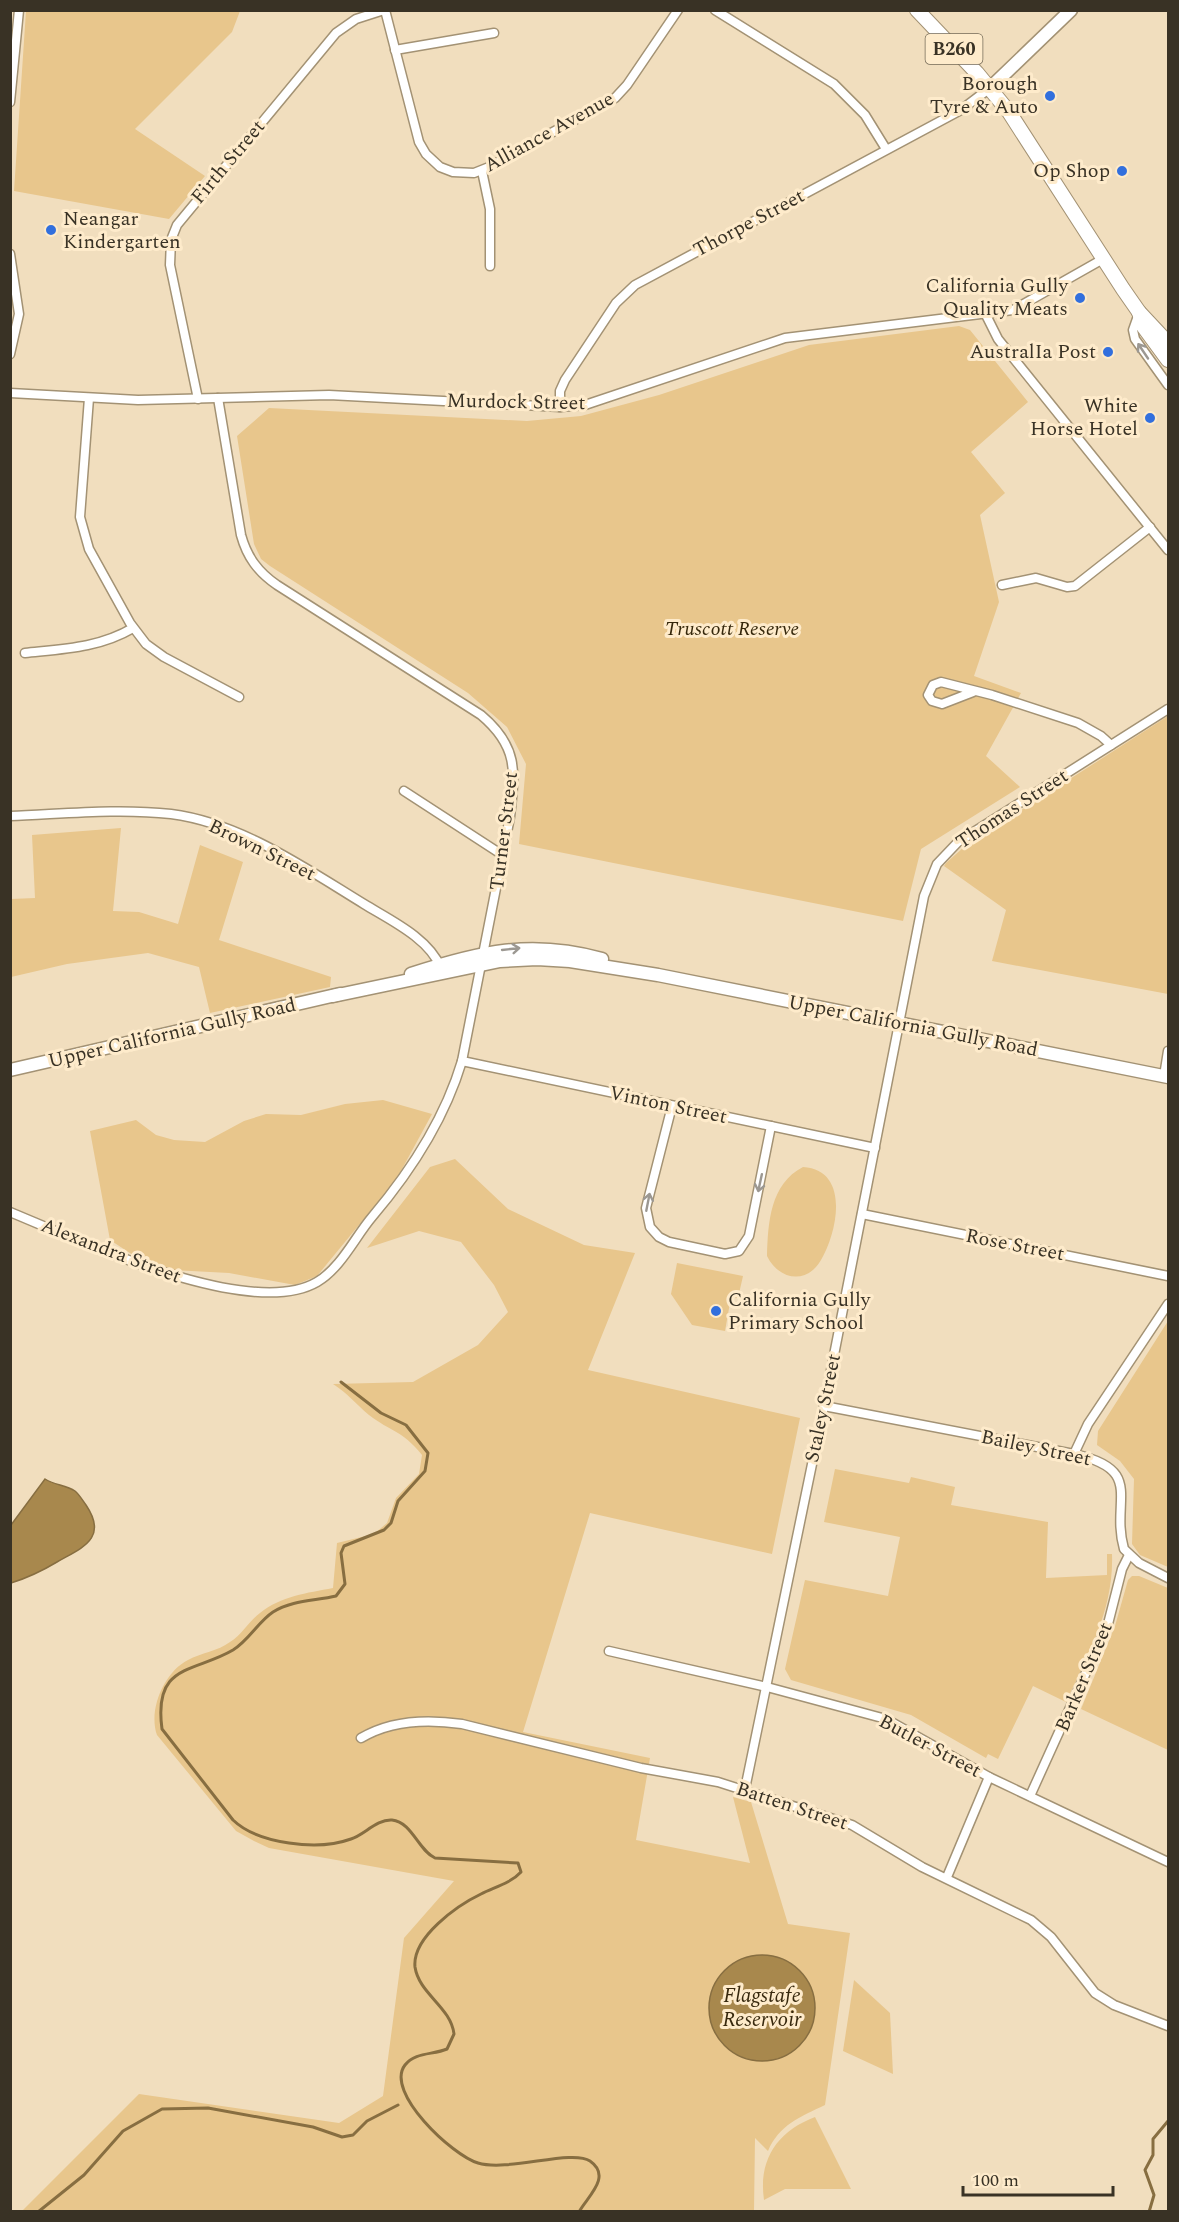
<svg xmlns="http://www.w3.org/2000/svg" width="1179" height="2222" font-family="Spectral,serif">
<rect width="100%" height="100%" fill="#f1debe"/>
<g fill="#e8c68c">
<path d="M26,11H240L232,32L135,129L205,176L169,219L14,191Z"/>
<path d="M959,326L970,330L1028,402L971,452L1005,493L980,515L999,602L974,676L1021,693L986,756L1020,787L921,849L903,921L519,844L526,764L507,727L468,693L270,566L261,559L254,544L237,436L269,408L527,421L581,416L659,395L809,345Z"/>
<path d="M1168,716V994L992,961L1006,910L944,866L946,863L964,847Z"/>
<path d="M121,828L113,911L139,912L178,924L200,845L243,862L219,940L331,977L330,987L210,1013L199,967L148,953L67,964L11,977V899L35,898L32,835Z"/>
<path d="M383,1100L432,1114L396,1180L317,1276L295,1285L229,1273L172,1270L139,1259L110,1240L90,1131L136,1120L156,1135L174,1140L205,1142L244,1121L266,1114L301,1115L345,1104Z"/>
<path d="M455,1159L508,1209L584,1245L635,1253L588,1370L800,1418L772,1554L590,1513L523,1732L650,1758L636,1840L750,1863L733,1797L751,1802L788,1924L850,1933L825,2105C800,2117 779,2125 768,2151L755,2138L754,2211L21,2212L139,2094L339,2123L383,2096L404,1938L454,1881L269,1848L254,1841L236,1831L157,1735C148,1710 164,1672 188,1660C201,1653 218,1651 230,1642C242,1635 249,1621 260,1613C281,1596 307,1593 333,1588L337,1543L374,1534L387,1523L396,1498L419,1474L422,1455C402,1430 391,1432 369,1415C356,1404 347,1393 333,1384L413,1382L478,1345L508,1312L494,1285L461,1242L419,1231L367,1248L430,1167Z"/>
<path d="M803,1167C850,1170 838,1231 821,1260C806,1286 778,1279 767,1256C768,1223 770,1184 803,1167Z"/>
<path d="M677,1263L743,1276L738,1298L731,1297L725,1331L692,1325L671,1294Z"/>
<path d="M1168,1321V1567L1140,1555L1132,1544L1134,1479L1120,1461L1097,1445L1098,1431Z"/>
<path d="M835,1469L909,1483L911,1477L955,1487L951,1505L1048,1522L1046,1578L1107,1575V1554H1112C1114,1608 1089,1654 1066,1702L1033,1686L998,1759L988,1754L986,1758L911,1715L791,1680L785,1669L805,1580L888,1596L900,1537L824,1522Z"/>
<path d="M1132,1576H1139L1168,1588V1750L1081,1709L1115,1626L1128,1580Z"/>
<path d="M854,1980L890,2013L893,2074L843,2051Z"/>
<path d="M815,2117L851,2189H785L764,2200C758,2159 778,2131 815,2117Z"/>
</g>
<g fill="#a8884d" stroke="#876e41" stroke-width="1.5">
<path d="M45,1479C54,1485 66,1485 75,1491C79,1494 83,1501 86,1505C109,1539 81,1548 57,1562C42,1571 27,1578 11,1583V1525Z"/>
<circle cx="762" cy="2008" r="53"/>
</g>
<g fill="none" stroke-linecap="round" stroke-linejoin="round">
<g stroke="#876e41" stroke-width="3">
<path d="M341,1382L381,1413L406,1425L428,1453L425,1471L398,1501L391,1523L384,1530L344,1546L341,1553L345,1584L336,1596C315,1601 292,1600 273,1612C258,1622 249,1640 233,1650C194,1673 153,1663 162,1729L233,1820C258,1844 318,1851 351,1839C364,1835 377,1819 392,1820C412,1822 418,1850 435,1858L518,1863L521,1872C511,1883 495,1887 481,1894C458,1905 412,1937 415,1967C419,1994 451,2007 454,2034L447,2049C433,2055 415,2052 405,2065C384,2092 453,2156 478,2163C508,2172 572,2149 590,2161C613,2177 586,2198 579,2212"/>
<path d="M38,2212L84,2175L123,2131L162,2109L208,2108L313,2127L342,2137L353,2135L367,2121L398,2105"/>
<path d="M1149,2212L1154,2195L1145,2170L1153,2155V2139L1168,2121"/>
</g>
<defs>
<g id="street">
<path d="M385,10L419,142L426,154L440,167L453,172L474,173L489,167L615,98L627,85L678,10"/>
<path d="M715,10L834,84L865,115L886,149"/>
<path d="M395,50L494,33"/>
<path d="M10,102L19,10"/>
<path d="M482,171L490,209V266"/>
<path d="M10,254L19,314L10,354"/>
<path d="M1139,313L1133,330L1135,339L1168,385"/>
<path d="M986,315L998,339L1168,550"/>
<path d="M10,393L138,400L329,395L560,407L585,405L785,338L1013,310L1103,259"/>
<path d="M89,398L80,517L89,549L130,623L146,644L164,657L239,697"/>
<path d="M198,399L170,265L171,240L177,225L336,33L356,19L384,10"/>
<path d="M560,407V391L565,380L616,303L635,285L961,110L990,88"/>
<path d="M1002,585L1036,578L1067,587L1075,586L1150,527"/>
<path d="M25,653C63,649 99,648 133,628"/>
<path d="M973,692L942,704L932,701L928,695L933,685L941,682L992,695L1078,723L1101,736L1111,745"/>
<path d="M404,791L504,856"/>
<path d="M10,816C63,814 118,808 171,814C241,823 305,868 364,904C390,920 429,938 441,968"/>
<path d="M462,1061L875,1148"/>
<path d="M1164,1076L1168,1051"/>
<path d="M672,1106L646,1208L650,1227L659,1237L669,1242L725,1254L739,1251L749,1236L771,1126"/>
<path d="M10,1212C78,1240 250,1321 317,1282C341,1268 355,1237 372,1217C411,1171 445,1118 462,1061L510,817C515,772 519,747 481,715L277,585C258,572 247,557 241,535L218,398"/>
<path d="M862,1214L1168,1276"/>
<path d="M824,1406L1074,1454C1146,1470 1110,1500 1124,1549L1139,1563L1168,1578"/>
<path d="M1074,1454L1088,1424L1168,1304"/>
<path d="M609,1651L767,1687L886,1719L989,1777L1168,1862"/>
<path d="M361,1738C391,1720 428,1719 462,1724L641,1768L718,1782L852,1825L922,1867L1031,1920L1051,1937L1095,1993L1114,2005L1168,2026"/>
<path d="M745,1789L824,1406L924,896L937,864L958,842L1168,709"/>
<path d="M1030,1796L1108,1624L1122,1569L1129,1555"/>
<path d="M947,1877L989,1777"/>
</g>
<g id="secondary">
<path d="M990,88L1071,10"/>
<path d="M411,974C479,952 531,939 602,959"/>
<path d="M333,996L500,961L537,959L570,961L658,975L1168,1077"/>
<path d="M10,1070L340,994"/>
</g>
<g id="primary">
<path d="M917,10L977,73L1009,112L1123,289L1139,312L1168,343"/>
<path d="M1139,312L1143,326L1168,360"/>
</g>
</defs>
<use href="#street" stroke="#a39274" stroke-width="11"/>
<use href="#secondary" stroke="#a39274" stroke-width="15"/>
<use href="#primary" stroke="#a39274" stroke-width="16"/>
<use href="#street" stroke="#fff" stroke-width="8"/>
<use href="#secondary" stroke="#fff" stroke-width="12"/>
<use href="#primary" stroke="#fff" stroke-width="14"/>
</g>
<defs><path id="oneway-shaft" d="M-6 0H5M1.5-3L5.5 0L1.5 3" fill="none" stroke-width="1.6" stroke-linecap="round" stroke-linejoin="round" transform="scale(1.5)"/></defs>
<g stroke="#9c9892">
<use href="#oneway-shaft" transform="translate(1143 351) rotate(-124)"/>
<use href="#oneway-shaft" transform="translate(511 949) rotate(-6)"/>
<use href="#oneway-shaft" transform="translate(760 1183) rotate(102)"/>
<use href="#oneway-shaft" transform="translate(648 1202) rotate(-79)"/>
</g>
<g fill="#326fdd" stroke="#feebcb" stroke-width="2">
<circle cx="1050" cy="96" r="6"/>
<circle cx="1122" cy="171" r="6"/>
<circle cx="51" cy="230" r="6"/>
<circle cx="1080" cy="298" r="6"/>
<circle cx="1108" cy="352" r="6"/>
<circle cx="1150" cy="418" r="6"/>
<circle cx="716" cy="1311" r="6"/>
</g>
<g text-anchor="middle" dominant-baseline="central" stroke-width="6" stroke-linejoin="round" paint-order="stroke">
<rect fill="#feebcb" stroke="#746a57" stroke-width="1.5" x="925.5" y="34" width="57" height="30" rx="4.5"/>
<g font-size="18" font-weight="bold" fill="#393225">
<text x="954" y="49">B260</text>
</g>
<g font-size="20" fill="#393225" stroke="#feebcb" text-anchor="end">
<text x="1038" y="84">Borough<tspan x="1038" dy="23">Tyre &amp; Auto</tspan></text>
<text x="1110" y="171">Op Shop</text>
<text x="63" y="219" text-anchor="start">Neangar<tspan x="63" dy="23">Kindergarten</tspan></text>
<text x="1068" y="286">California Gully<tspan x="1068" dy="23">Quality Meats</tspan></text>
<text x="1096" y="352">AustralIa Post</text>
<text x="1138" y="406">White<tspan x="1138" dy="23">Horse Hotel</tspan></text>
<text x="728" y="1300" text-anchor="start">California Gully<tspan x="728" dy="23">Primary School</tspan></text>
</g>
<g font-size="20" fill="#393225" stroke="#feebcb">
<text transform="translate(549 132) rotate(-29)">Alliance Avenue</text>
<text transform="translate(228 162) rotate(-50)">Firth Street</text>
<text transform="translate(749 223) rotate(-28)">Thorpe Street</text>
<text transform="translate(516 402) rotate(1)">Murdock Street</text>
<text transform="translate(1012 809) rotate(-33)">Thomas Street</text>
<text transform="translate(504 831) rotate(-83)">Turner Street</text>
<text transform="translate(262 850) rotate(26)">Brown Street</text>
<text transform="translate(913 1026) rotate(11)">Upper California Gully Road</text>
<text transform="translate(172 1033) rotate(-13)">Upper California Gully Road</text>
<text transform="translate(668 1105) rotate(12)">Vinton Street</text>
<text transform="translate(1015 1245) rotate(11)">Rose Street</text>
<text transform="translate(111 1251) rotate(21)">Alexandra Street</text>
<text transform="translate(823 1408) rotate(-78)">Staley Street</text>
<text transform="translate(1036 1448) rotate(12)">Bailey Street</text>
<text transform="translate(1084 1677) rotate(-67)">Barker Street</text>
<text transform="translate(930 1746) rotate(28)">Butler Street</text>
<text transform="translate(792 1806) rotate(18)">Batten Street</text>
</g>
<g font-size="20" font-style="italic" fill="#35270b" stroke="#feebcb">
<text x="732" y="629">Truscott Reserve</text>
</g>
<g font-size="21" font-style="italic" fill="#38290e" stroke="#feebcb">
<text x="762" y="1996">Flagstafe<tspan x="762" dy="24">Reservoir</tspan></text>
</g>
</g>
<rect width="1179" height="2222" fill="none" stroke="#393225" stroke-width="24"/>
<path d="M963 2186v9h150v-9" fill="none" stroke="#393225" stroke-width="3"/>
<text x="972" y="2186" font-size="18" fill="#393225" stroke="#feebcb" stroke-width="4.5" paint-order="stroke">100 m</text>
</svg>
